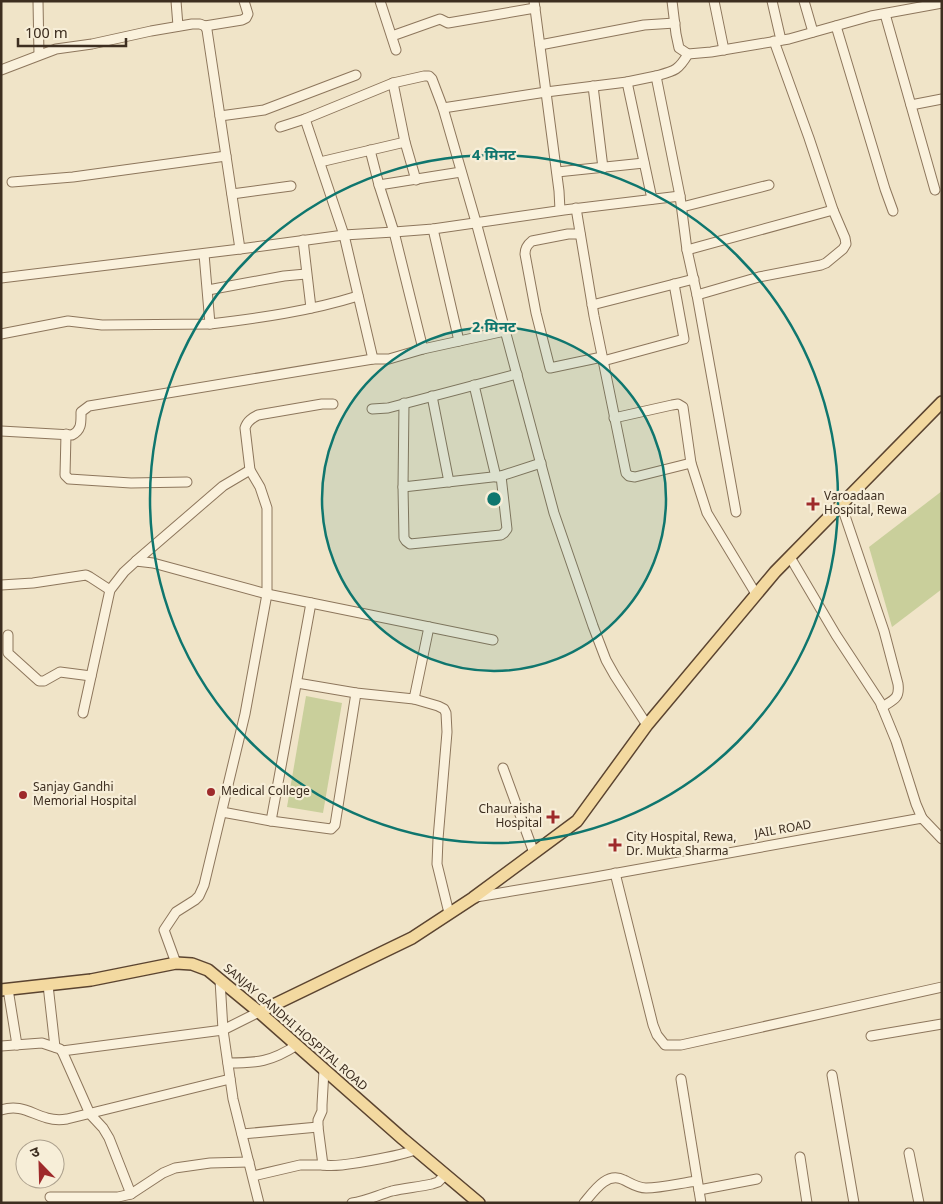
<svg xmlns="http://www.w3.org/2000/svg" width="943" height="1204" font-family="Georgia,'Noto Sans Devanagari',serif">
<rect width="100%" height="100%" fill="#f0e4c8"/>
<g fill="#c9cf9b">
<path d="M942,491V589L892,627L869,547Z"/>
<path d="M306,696L342,703L323,813L287,807Z"/>
</g>
<g fill="none" stroke-linecap="round" stroke-linejoin="round">
<defs>
<g id="minor">
<path d="M38,1L39,55"/>
<path d="M176,1L178,26"/>
<path d="M380,1L396,50"/>
<path d="M534,1L559,191L560,210"/>
<path d="M672,1L676,34L679,48L688,54L711,52L789,39L871,16L942,3"/>
<path d="M714,1L724,50"/>
<path d="M772,1L781,40"/>
<path d="M804,1L813,32"/>
<path d="M885,14L935,190"/>
<path d="M205,26L242,20L246,18L248,14L244,1"/>
<path d="M836,26L885,189L893,211"/>
<path d="M392,36L440,19L448,23L535,8"/>
<path d="M540,45L644,25L675,23"/>
<path d="M1,70L56,49L92,44L151,31L192,24H200L205,26L207,30L240,249"/>
<path d="M656,76C674,71 678,71 688,54"/>
<path d="M627,82L652,199"/>
<path d="M393,83L405,142L416,180"/>
<path d="M593,86L603,168"/>
<path d="M911,105L942,99"/>
<path d="M443,108L546,92L627,82L656,76L680,196"/>
<path d="M220,116L264,110L356,75"/>
<path d="M305,119L344,235L373,359"/>
<path d="M280,127L305,119L393,83L424,76H429L432,79L443,108L476,222L554,513L593,626L606,660L615,676L647,725"/>
<path d="M370,150L379,185L394,232L423,349"/>
<path d="M320,162L405,142"/>
<path d="M557,172L644,163"/>
<path d="M12,182L73,177L226,156"/>
<path d="M379,185L461,172"/>
<path d="M232,194L291,186"/>
<path d="M682,207L769,185"/>
<path d="M576,208L594,316L626,473L629,476L635,477L691,463"/>
<path d="M433,229L459,341"/>
<path d="M580,234H568L532,241C527,245 525,248 525,254L536,313L550,368L602,357"/>
<path d="M303,240L311,308"/>
<path d="M687,250L833,210"/>
<path d="M1,278L240,249L344,235L394,232L433,229L564,210L680,196L687,250L697,295L736,512"/>
<path d="M208,290L284,276L306,274"/>
<path d="M697,295L759,277L821,265L826,263L843,249L846,244L845,238L833,210L809,138L774,41"/>
<path d="M592,305L694,279"/>
<path d="M210,324C260,318 310,311 358,296"/>
<path d="M1,334L68,321L102,325L210,324L204,254"/>
<path d="M603,361L684,339L674,284"/>
<path d="M474,385L496,477"/>
<path d="M432,396L449,482"/>
<path d="M404,403L403,487L501,476L541,463"/>
<path d="M372,409L388,408L517,374"/>
<path d="M614,418L672,405L678,404L683,407L691,463L707,513L756,594"/>
<path d="M1,431L72,435C82,430 81,422 81,412L89,406L373,359H389L423,349L505,331"/>
<path d="M66,434L65,475L69,479L131,483L187,482"/>
<path d="M403,487L404,538L406,541L410,544L501,535L504,533L507,529L501,476"/>
<path d="M841,504L884,631L898,684C900,699 893,700 882,707"/>
<path d="M790,557L836,635L880,702L896,741L916,804L922,818"/>
<path d="M136,561L223,486L250,470"/>
<path d="M1,585L33,583L86,575L90,577L110,590"/>
<path d="M8,635V653L39,681H44L60,672L91,676"/>
<path d="M297,683L356,693L414,699L429,627"/>
<path d="M414,699L438,706L444,709L446,713L447,732L438,839L437,864L449,913"/>
<path d="M83,713L110,590L124,572L136,561L153,563L267,594L493,640"/>
<path d="M503,768L534,853"/>
<path d="M222,812L271,821L331,829L335,825L356,693"/>
<path d="M271,821L311,603"/>
<path d="M615,873L653,1025L657,1035L665,1045H681L942,987"/>
<path d="M476,897L590,878L922,818L942,839"/>
<path d="M176,963L164,930L176,912L195,900L199,896L204,885L245,714L267,594V508L260,487L250,470L245,428C247,421 252,418 258,415L322,404H333"/>
<path d="M220,980L223,1030L233,1099L259,1203"/>
<path d="M48,985L55,1047"/>
<path d="M8,989L17,1045"/>
<path d="M871,1036L942,1024"/>
<path d="M1,1046L42,1043L60,1049L62,1051L223,1030L259,1012"/>
<path d="M62,1051L90,1114L103,1128L109,1138L131,1194"/>
<path d="M228,1063C257,1063 271,1062 297,1045"/>
<path d="M832,1075L854,1203"/>
<path d="M681,1079L701,1203"/>
<path d="M1,1110C20,1104 30,1113 47,1118C54,1120 61,1120 67,1119L230,1079"/>
<path d="M242,1134L318,1127"/>
<path d="M909,1153L919,1203"/>
<path d="M800,1157L807,1203"/>
<path d="M323,1165C336,1167 349,1164 362,1162C380,1159 398,1156 415,1150"/>
<path d="M253,1176L300,1165H323L318,1127V1120L322,1111V1105L324,1070"/>
<path d="M699,1190L757,1179"/>
<path d="M50,1197H118L131,1194L163,1173L175,1168L210,1163L249,1162"/>
<path d="M352,1203C366,1201 378,1195 392,1191C405,1188 419,1187 432,1184L438,1182L445,1175"/>
<path d="M584,1203C594,1191 607,1171 624,1180C632,1184 638,1188 646,1188C662,1188 681,1183 697,1181"/>
</g>
<g id="major">
<path d="M1,990L91,980L176,963L192,964L208,970L259,1012L403,1139L479,1203"/>
<path d="M259,1012L412,938L473,898L577,821L647,725L775,572L942,402"/>
</g>
</defs>
<use href="#minor" stroke="#8d765c" stroke-width="11"/>
<use href="#major" stroke="#5b4430" stroke-width="14"/>
<use href="#minor" stroke="#faf1dc" stroke-width="9"/>
<use href="#major" stroke="#f3d9a0" stroke-width="11"/>
</g>
<circle cx="494" cy="499" r="172" fill="#0f766e" fill-opacity=".12"/>
<g fill="none" stroke="#0f766e" stroke-width="2.5">
<circle cx="494" cy="499" r="172"/>
<circle cx="494" cy="499" r="344"/>
</g>
<g fill="#9e2a2b" stroke="#f7eed8" stroke-width="2">
<path d="M810.5 496.5h5v5h5v5h-5v5h-5v-5h-5v-5h5z"/>
<circle cx="211" cy="792" r="5"/>
<circle cx="23" cy="795" r="5"/>
<path d="M550.5 809.5h5v5h5v5h-5v5h-5v-5h-5v-5h5z"/>
<path d="M612.5 837.5h5v5h5v5h-5v5h-5v-5h-5v-5h5z"/>
</g>
<g text-anchor="middle" dominant-baseline="central" stroke-width="4.5" stroke-linejoin="round" paint-order="stroke">
<g font-size="12" fill="#3d2e20" stroke="#f7eed8" text-anchor="start">
<text x="824" y="497">Varoadaan<tspan x="824" dy="14">Hospital, Rewa</tspan></text>
<text x="33" y="788">Sanjay Gandhi<tspan x="33" dy="14">Memorial Hospital</tspan></text>
<text x="221" y="792">Medical College</text>
<text x="542" y="810" text-anchor="end">Chauraisha<tspan x="542" dy="14">Hospital</tspan></text>
<text x="626" y="838">City Hospital, Rewa,<tspan x="626" dy="14">Dr. Mukta Sharma</tspan></text>
</g>
<g font-size="12" fill="#3d2e20" stroke="#f7eed8">
<text transform="translate(783 830) rotate(-10)">JAIL ROAD</text>
<text transform="translate(295 1028) rotate(41)">SANJAY GANDHI HOSPITAL ROAD</text>
</g>
</g>
<circle cx="494" cy="499" r="8" fill="#0f766e" stroke="#f7eed8" stroke-width="2.5"/>
<g font-size="15" text-anchor="middle" font-weight="bold" fill="#0f766e" stroke="#f7eed8" stroke-width="4.5" stroke-linejoin="round" paint-order="stroke">
<text x="494" y="160">4 मिनट</text>
<text x="494" y="332">2 मिनट</text>
</g>
<rect width="943" height="1204" fill="none" stroke="#3d2e20" stroke-width="5"/>
<g transform="translate(40 1164) rotate(337)"><circle r="24" fill="#f7eed8" stroke="#ada18e"/>
<path d="M0-4L9 19L0 12L-9 19Z" fill="#9e2a2b"/>
<text y="-8" font-size="14" font-weight="bold" text-anchor="middle" fill="#3d2e20">उ</text>
</g>
<path d="M18 38v8h108v-8" fill="none" stroke="#3d2e20" stroke-width="2.5"/>
<text x="25" y="38" font-size="15" fill="#3d2e20" stroke="#f7eed8" stroke-width="4" paint-order="stroke">100 m</text>
</svg>
